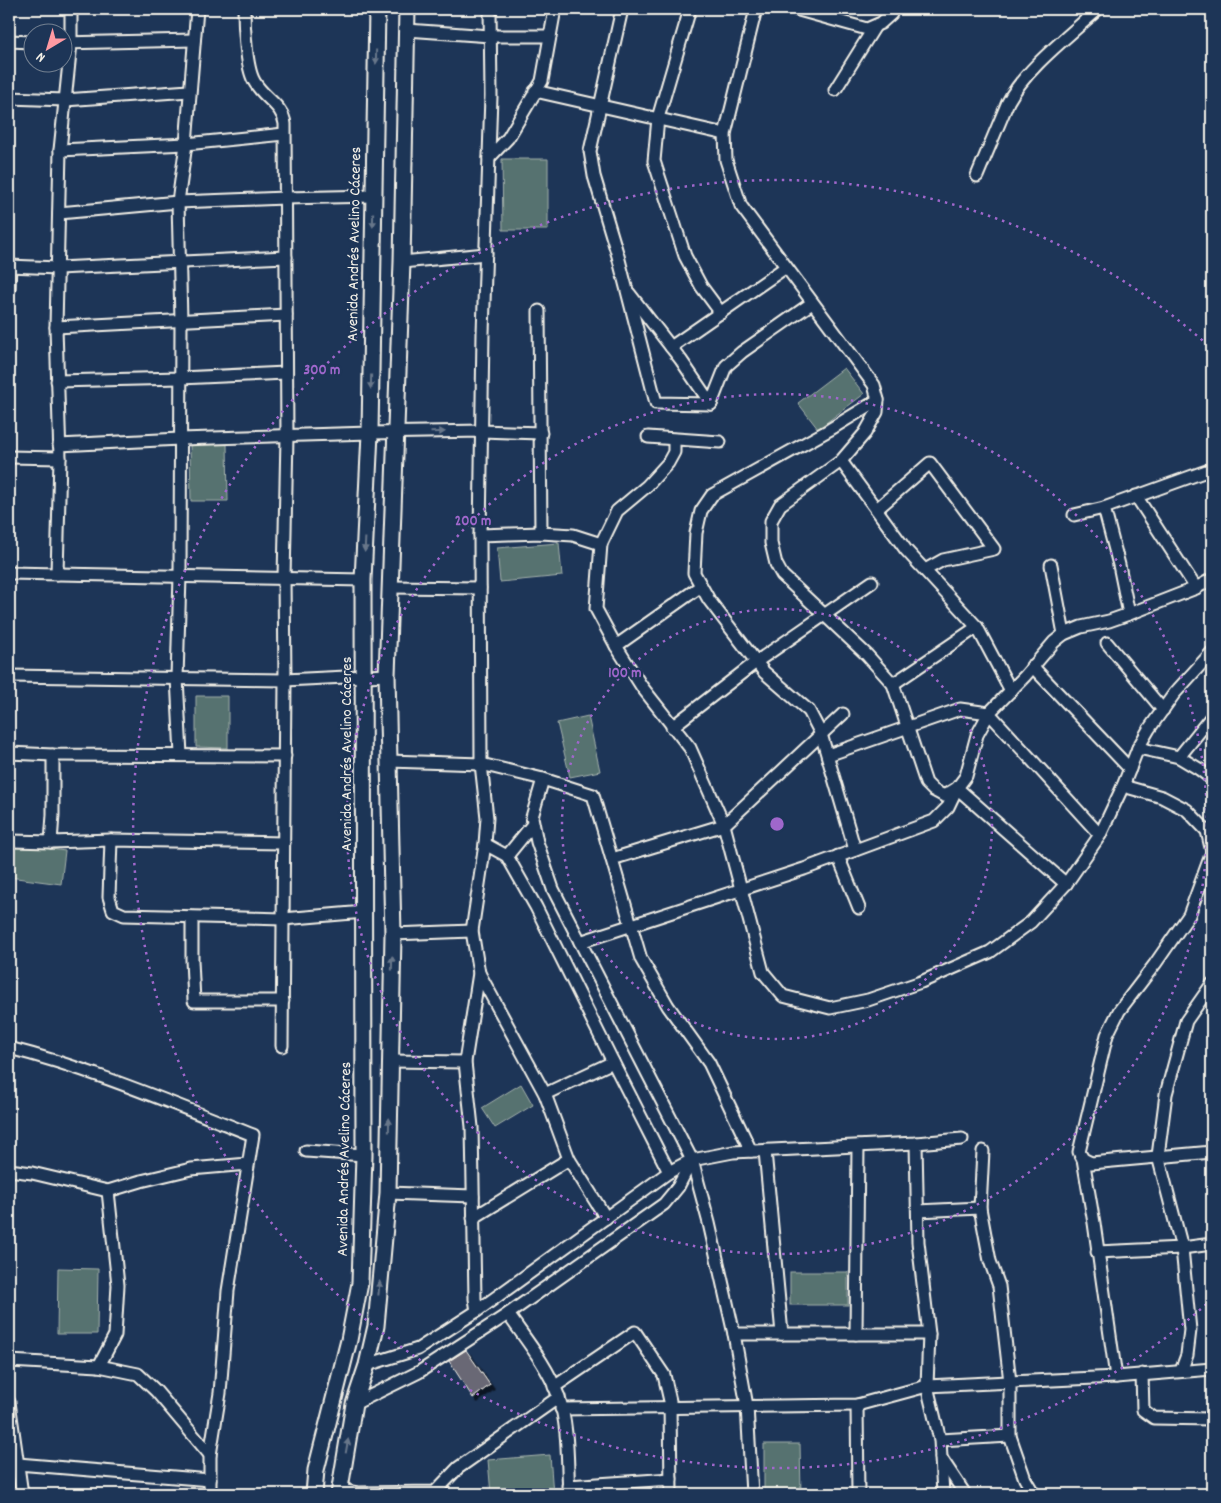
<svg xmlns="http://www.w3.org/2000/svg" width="1221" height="1503" font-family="Dekko,sans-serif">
<defs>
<filter id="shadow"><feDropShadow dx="4.5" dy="4.5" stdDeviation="0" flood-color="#0009"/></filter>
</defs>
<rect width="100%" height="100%" fill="#1d3557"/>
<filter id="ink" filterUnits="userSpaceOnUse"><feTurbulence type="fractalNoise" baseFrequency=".02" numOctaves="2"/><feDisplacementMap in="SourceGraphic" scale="10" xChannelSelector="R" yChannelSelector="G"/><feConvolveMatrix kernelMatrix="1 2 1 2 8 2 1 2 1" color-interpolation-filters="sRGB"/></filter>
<g filter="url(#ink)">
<g fill="#56726f" stroke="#a5b2ac">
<path d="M502,159H548V230H503Z"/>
<path d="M844,368L864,394L818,429L798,403Z"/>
<path d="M227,444L228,501H191L190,445Z"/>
<path d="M559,543L562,576L500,582L497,548Z"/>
<path d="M196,696H228V748L196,747Z"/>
<path d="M588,716L600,771L570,777L557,723Z"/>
<path d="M9,843L65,851L61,884L9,877Z"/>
<path d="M521,1084L533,1105L495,1128L482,1108Z"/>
<path d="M58,1268L98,1269L97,1334H57Z"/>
<rect x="790" y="1272" width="58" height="33"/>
<path d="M764,1444H800L801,1494H764Z"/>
<path d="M550,1455L553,1494H491L488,1460Z"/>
</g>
<path fill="#696774" stroke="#f4f1e8" filter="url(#shadow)" d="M466,1350L490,1385L473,1398L449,1361Z"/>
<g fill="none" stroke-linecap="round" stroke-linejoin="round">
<defs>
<g id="minor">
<path d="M244,9C244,25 246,67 254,81C263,98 283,105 285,124L287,437L284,578L285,680L282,1046"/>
<path d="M622,9L590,151L594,176L618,256L656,403L711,404"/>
<path d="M690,9L658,118L654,161L685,256L701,286L721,313"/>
<path d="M756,9L725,134L726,160L741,206L874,385L878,400L877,412L865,433L841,461L780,505L771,521V543L776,564L782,575L867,655L893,684L926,783L933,790L944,796L957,788L966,776L977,735L989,713L1025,676L1054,642L1064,634L1081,627L1109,621L1129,614L1196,588L1212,579"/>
<path d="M795,9L867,29L881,23L891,14L892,9"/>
<path d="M407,30L490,36H550"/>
<path d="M9,41L32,42"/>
<path d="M62,43L194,40"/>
<path d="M835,90L875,26"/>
<path d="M535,91L725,134"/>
<path d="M9,98L65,100L189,91"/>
<path d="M60,150L186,144L284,134"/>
<path d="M489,158L508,138L542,81L555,9"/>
<path d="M977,176L1008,102C1026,68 1069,36 1098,9"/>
<path d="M59,213L178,202L285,198L374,196"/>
<path d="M402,262L486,254"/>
<path d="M9,266L58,268L286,257"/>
<path d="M9,289L10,266"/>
<path d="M629,293L681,360L711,404"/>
<path d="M539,311L541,533"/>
<path d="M56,327L286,315"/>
<path d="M671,347L786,267"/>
<path d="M57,381L180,378L286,373"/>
<path d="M711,404L726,366L742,352L812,303"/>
<path d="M648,437L720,442"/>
<path d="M59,445L180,439L370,433L482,431L541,433"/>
<path d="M9,457L60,458"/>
<path d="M841,461L906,550L977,627L1011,691"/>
<path d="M1136,496L1196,588"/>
<path d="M1104,508L1119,565L1129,614"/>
<path d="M877,509L930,463L994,549L943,560L925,570"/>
<path d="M1074,515L1104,508L1212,469"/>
<path d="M480,535L541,533L573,535L601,544L596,609L616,646L642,687L690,748L724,825L763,972L783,996L830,1008L868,1000L921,982L990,952L1031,922L1066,884L1100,835L1123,786L1138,748L1149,729L1174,694L1212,652"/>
<path d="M601,544L617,511L647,486L668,463L674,452V440"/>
<path d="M1051,565L1064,634"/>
<path d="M9,573L363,580"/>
<path d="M57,574L60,458L56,327L60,150L71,43V9"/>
<path d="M390,587L480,588"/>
<path d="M1107,643L1163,710"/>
<path d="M616,646L701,586"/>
<path d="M1032,666L1130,769"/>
<path d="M9,676L285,680L387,675"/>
<path d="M893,684L977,627"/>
<path d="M672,727L756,662L872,582"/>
<path d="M1138,748L1179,757L1199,769L1212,779"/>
<path d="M9,753L53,755L285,756"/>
<path d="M181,755L177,678L180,576L181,320L178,202L186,144L197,9"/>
<path d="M828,755L960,709L989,713L1100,835"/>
<path d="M1179,757L1212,716"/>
<path d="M389,761L481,764L543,779L593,795L641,959L668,1006L709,1063L751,1151"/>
<path d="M543,779L532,817L537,842L553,889L692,1160L709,1223L734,1334L747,1406L752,1494"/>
<path d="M1123,786L1162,797L1187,810L1207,831L1212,852"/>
<path d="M111,840L109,897L113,910L124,915L283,919L364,912"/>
<path d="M12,841L51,842L111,840L284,843"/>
<path d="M51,842L53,815V755"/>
<path d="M485,844L507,856L536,907L613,1062L669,1172"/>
<path d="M855,850L821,734L809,711L764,672L709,600L694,573L696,533L701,511L712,495L829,430L878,400"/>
<path d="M1212,852L1189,915L1155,964L1119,1011L1107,1035L1079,1152L1083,1159L1091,1163L1212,1152"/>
<path d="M507,856L533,824"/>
<path d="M838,856L859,908"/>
<path d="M612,859L724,825L843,714"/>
<path d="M192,918V960L194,1001H283"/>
<path d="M393,934L472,931"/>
<path d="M580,942L804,869L934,821L948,807L957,788L1066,884"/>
<path d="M479,973L545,1094L569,1159L606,1218"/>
<path d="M9,1048C92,1069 173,1104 253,1135L228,1291L220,1393L210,1455V1494"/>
<path d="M391,1061L465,1062"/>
<path d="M545,1094L613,1062"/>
<path d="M916,1143L918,1242L929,1334L927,1386L940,1440L943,1494"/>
<path d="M306,1151L364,1155"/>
<path d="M765,1151L782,1334"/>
<path d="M983,1151L980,1208L990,1261L999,1286L1010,1382V1436L1025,1479L1034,1494"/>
<path d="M1083,1159L1094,1223L1116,1377"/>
<path d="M9,1170L32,1173L108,1191L141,1181L191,1169L248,1164"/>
<path d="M388,1193L473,1196"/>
<path d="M918,1211L980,1208"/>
<path d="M473,1218L569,1159"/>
<path d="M1097,1252L1182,1248L1212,1244"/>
<path d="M477,1311L475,1299L472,1127L465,1062L479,973L472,931L485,844L487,818L481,764L480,535L483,333L491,96L490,9"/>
<path d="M508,1314C526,1340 547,1365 558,1395C569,1426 567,1462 569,1494"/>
<path d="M734,1334H929"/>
<path d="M856,1334L858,1146"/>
<path d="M9,1361L99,1366L138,1374L156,1391L210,1455"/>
<path d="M367,1365L418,1349L477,1311L669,1172L692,1160L733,1152L916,1143L962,1139"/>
<path d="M99,1366L115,1335L118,1285L108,1191"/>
<path d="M1181,1371L1187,1355L1190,1330L1182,1248L1158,1156L1166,1094L1186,1021L1212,984"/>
<path d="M1142,1374L1143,1410L1154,1418L1212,1419"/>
<path d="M554,1387L635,1332L664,1375L670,1401L671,1494"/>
<path d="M9,1402L22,1494"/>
<path d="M354,1404L419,1372L508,1314L664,1204L678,1187L692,1160"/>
<path d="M857,1405L858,1494"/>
<path d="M561,1409L857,1405L927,1386L1116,1377L1212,1369"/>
<path d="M940,1440L1010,1436"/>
<path d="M941,1458L965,1494"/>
<path d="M18,1464L210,1480"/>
<path d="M568,1486L671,1479"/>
<path d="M339,1490L358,1493L435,1492L458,1468L559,1397"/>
</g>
<g id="tertiary">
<path d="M314,1494L316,1470L349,1340L360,1283L364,1155L363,580L370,433L377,9"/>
<path d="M339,1494L354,1404L367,1365L376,1326L388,1193L393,934L387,675L402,262L407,9"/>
</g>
</defs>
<use href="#minor" stroke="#f4f1e8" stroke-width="15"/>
<use href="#tertiary" stroke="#f4f1e8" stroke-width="19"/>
<use href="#minor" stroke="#1d3557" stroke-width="11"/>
<use href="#tertiary" stroke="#1d3557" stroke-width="15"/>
</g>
<defs><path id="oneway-solid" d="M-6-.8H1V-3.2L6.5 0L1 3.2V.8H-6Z" transform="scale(1.25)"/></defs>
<g fill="#68778a">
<use href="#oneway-solid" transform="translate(376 57) rotate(91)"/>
<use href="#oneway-solid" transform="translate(373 220) rotate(91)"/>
<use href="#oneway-solid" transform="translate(371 382) rotate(91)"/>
<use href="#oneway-solid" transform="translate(438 432) rotate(-1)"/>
<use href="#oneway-solid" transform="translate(365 545) rotate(93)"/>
<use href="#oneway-solid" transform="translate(392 963) rotate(-89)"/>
<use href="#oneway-solid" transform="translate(389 1125) rotate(-89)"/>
<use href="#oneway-solid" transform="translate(379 1288) rotate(-85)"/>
<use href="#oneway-solid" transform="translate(347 1446) rotate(-80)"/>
</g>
</g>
<g fill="none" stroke="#9f67cb" stroke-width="2.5" stroke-dasharray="2.5 5">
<circle cx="777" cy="824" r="215"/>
<circle cx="777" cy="824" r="430"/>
<path d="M1212 1299A644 644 0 1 1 1212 349"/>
</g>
<g text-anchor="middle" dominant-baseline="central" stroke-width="4.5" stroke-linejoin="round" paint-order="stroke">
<g font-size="16" fill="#f4f1e8" stroke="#1d3557">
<text transform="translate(355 244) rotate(-89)">Avenida Andrés Avelino Cáceres</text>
<text transform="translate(347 754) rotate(-90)">Avenida Andrés Avelino Cáceres</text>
<text transform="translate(345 1159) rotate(-89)">Avenida Andrés Avelino Cáceres</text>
</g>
</g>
<circle cx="777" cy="824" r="8" fill="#9f67cb" stroke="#1d3557" stroke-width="2.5"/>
<g font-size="15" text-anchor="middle" font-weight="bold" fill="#9f67cb" stroke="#1d3557" stroke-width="4.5" stroke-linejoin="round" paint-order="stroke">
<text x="322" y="374">300 m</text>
<text x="473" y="525">200 m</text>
<text x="625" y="677">100 m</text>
</g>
<rect width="1221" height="1503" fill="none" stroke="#1d3557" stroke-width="30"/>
<rect x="15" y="15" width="1191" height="1473" fill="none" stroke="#f4f1e8" stroke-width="2" filter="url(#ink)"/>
<g transform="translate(48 48) rotate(218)"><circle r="24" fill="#1d3557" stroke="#738091"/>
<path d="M0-4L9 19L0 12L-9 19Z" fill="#ff9aa2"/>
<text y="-8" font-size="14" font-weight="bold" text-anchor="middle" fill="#f4f1e8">N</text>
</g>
</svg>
